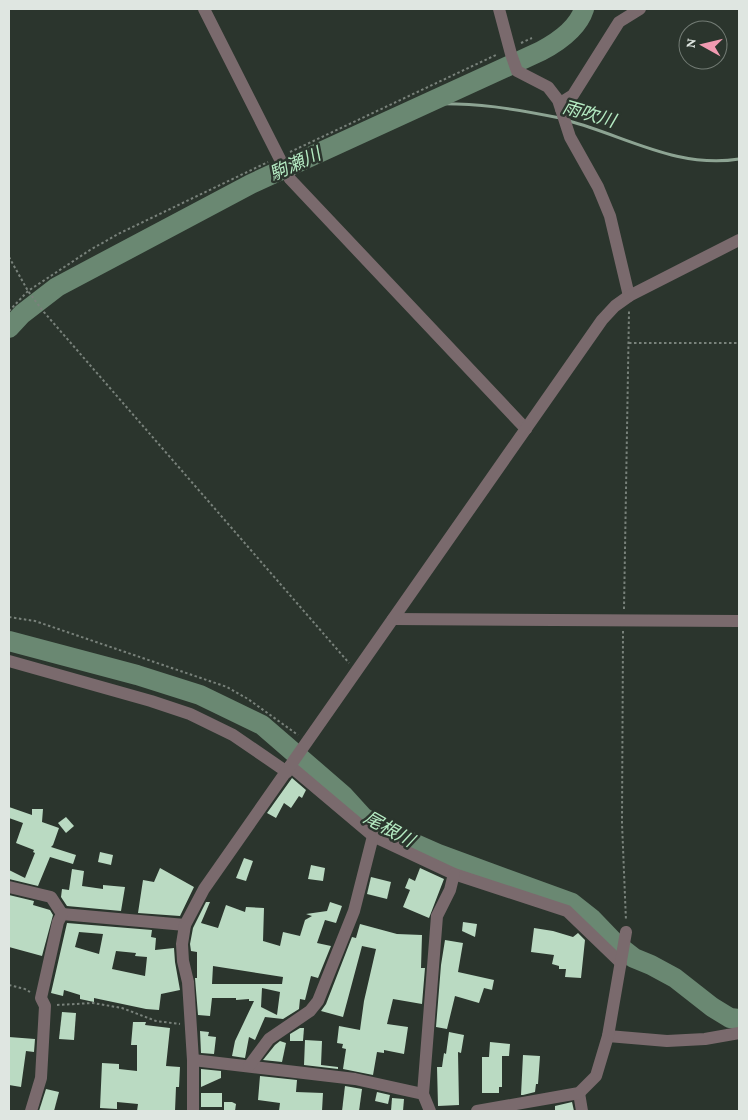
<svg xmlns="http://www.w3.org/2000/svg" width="748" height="1120" font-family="'Crimson Pro','Noto Sans JP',serif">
<rect width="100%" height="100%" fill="#2b352d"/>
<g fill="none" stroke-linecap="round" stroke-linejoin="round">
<g stroke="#8da493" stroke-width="3">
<path d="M429,104C474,102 516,109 560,118"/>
<path d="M569,121C625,136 678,169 739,159"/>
</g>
<g stroke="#6a8872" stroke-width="20">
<path d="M9,328L22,314L57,287L251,184L541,51C558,42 578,28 584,9"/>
<path d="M9,641L137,675L200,695L262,725L343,795L363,817L388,832L438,854L572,903L591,918L616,944L634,958L651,965L675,978L712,1007L730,1018L739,1019"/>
</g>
</g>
<g fill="#badac2" fill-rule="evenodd">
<path d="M292,778L306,790L302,798L299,796L291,808L284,803L276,818L267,813Z"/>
<path d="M9,807L32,815V809H43L42,822L59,828L53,845L51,847L76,855L73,864L50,857L38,886L9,879V870L25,878L35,853L33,852L34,850L16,843L23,823L9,818Z"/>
<path d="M66,817L74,826L66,833L58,823Z"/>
<path d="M100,852L113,855L111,865L98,862Z"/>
<path d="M244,858L253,861L246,881L236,878Z"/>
<path d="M311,865L325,868L323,881L308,879Z"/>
<path d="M160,868L194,887L180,916L138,913L143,880L154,882Z"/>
<path d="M420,868L444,879L429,918L403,907L410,890L405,888L409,878L415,881Z"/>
<path d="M72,869L84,871L82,886L103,889V885L125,887L121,911L67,906L61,897L62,889L69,890Z"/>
<path d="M371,877L391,882L387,899L367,894Z"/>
<path d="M9,895L34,901L33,905L50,910L53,915L42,956L9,947Z"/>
<path d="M206,902H210L201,923L218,928L226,905L245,912L246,907L264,908L263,941L280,946L283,932L300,936L305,920L312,916L306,914L327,911L330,902L342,906L336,923L325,920L317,943L331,946L318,978L311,976L305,1000L300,999L299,1009L283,1019L265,1017L255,1040L249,1037L245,1058L232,1056L235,1041L254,1001H249V999L236,1000V998H212L210,1016L198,1015L195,978H197V952L191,951L190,944L193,928ZM213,966L283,977L282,984H212ZM262,988L280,992L277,1015L261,1007Z"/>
<path d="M463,922L477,924L475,937L462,931Z"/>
<path d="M67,923L152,930L151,937L156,938L155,950L174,948L175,962L180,990L161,994L159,1010L146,1009L94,998V1002L80,999V995L64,990L63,996L51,993ZM79,932L103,934L99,954L75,947ZM116,951L136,953L135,956L147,957L145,976L112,969Z"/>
<path d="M360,924L397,934L422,935L421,968H425L422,1004L393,999L387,1024L408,1027L404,1054L384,1050V1053L377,1052L373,1075L343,1069L346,1049L342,1048L343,1044L337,1043L339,1026L360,1030L364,1001L376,949L362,946L343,1017L321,1011L326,1004L352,937L356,938Z"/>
<path d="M534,928L553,931L573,937L578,933L585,940L581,978L565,977L566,969H559V966L552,964L554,955L531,952Z"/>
<path d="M445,940L463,943L458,972L494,980L492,990L484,988L479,1003L455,996L447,1029L436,1027L441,965Z"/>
<path d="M62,1012L76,1013L74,1040L59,1039Z"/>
<path d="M133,1022H146L145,1025L170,1028L166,1066L180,1067L179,1087H176L175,1111H137L138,1104L117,1102V1109L100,1108L102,1063L119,1064V1069L137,1071V1045H131Z"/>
<path d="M300,1028H304L303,1041H290V1034Z"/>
<path d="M200,1031L209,1032L208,1036L216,1037L214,1054L201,1053Z"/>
<path d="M449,1032L464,1035L461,1053L458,1052L459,1105L438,1106L437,1067H442L444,1053L446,1054Z"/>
<path d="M9,1037L35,1039L34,1052L26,1051L21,1087L9,1085Z"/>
<path d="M305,1040L322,1041L321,1065L338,1067V1069L304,1065Z"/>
<path d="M280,1041L286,1043L282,1062L263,1060L275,1045Z"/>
<path d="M490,1042L510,1044L509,1056H502V1087H499V1093H482V1057H489Z"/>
<path d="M523,1055L540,1056L538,1084H536L535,1092L523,1095H521Z"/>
<path d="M201,1069L221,1071V1078L201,1087Z"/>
<path d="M260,1076L297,1080L296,1092L323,1093L322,1111H279L280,1103L258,1100Z"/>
<path d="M345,1086L362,1089L359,1111H342Z"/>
<path d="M46,1089L59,1092L54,1111H39Z"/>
<path d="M377,1092L390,1095L388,1104L375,1101Z"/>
<rect x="201" y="1093" width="21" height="14"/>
<path d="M392,1098L404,1099L403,1111H391Z"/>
<path d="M224,1102H232L236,1104L235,1111H224Z"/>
<path d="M572,1102L574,1111H555V1106Z"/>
</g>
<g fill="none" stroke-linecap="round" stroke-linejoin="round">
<g stroke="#79827b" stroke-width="2" stroke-dasharray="2.5 2.5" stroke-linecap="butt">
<path d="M521,43L532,38"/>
<path d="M290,152L498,54"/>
<path d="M9,257L28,291L43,311L349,663"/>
<path d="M9,311L28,291L90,250L118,234L268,162"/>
<path d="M629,343H739"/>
<path d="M624,609L629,311"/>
<path d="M9,617L35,621L227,687L248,699L298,735"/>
<path d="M623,631L622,823L626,921"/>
<path d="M9,985L25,989L30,992"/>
<path d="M57,1005L93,1003L122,1008L156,1021L180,1024"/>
</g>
<g stroke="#7a6a6d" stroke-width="12">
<path d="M204,9L290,179L526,429"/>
<path d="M499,9L511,54L517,71L548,87L558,100L570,137L598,187L610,216L629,296"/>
<path d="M561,109L565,100L573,95L619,22L640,9"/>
<path d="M393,619L739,621"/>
<path d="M9,661L151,701L190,714L233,735L287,772"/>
<path d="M290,766L373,836L454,874L567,911L621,963"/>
<path d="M9,887L51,897L62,914"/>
<path d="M62,914L185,925"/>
<path d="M608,1036L667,1041L705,1039L739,1033"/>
<path d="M193,1060L355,1079L423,1094"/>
<path d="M249,1066L269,1039L310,1011L318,1001L354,911L373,836"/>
<path d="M579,1093L582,1111"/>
<path d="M31,1111L41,1078L45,1006L41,998L58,922L62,914"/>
<path d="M193,1111V1060L188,982L183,961L182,944L185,925L204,889L602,320L615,306L629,296L739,240"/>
<path d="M430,1111L423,1094L437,916L450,890L454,874"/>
<path d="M477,1111L579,1093L596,1076L608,1036L626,932"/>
</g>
</g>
<g text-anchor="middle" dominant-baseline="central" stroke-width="5" stroke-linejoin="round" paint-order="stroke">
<g font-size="18" font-style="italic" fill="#b5ebc3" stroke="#2b352d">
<text transform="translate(589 114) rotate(16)">雨吹川</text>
<text transform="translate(295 164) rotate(-25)">駒瀬川</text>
<text transform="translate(389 829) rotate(29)">尾根川</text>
</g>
</g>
<rect width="748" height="1120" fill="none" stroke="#dfe6e1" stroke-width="20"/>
<g transform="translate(703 45) rotate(278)"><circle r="24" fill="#2b352d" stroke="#737c75"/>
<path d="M0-4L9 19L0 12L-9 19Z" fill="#f19ab1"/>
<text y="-8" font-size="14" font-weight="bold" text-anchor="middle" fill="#dfe6e1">N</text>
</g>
</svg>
